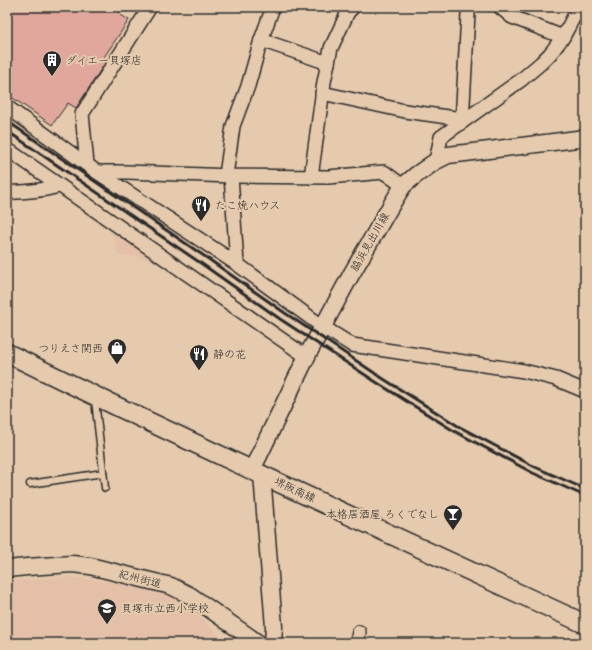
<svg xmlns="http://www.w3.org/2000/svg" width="592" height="650" font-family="'Shantell Sans','Klee One',sans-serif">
<rect width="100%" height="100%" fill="#e5caad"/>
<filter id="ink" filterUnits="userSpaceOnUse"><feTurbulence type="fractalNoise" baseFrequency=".025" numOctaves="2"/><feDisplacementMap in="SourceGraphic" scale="8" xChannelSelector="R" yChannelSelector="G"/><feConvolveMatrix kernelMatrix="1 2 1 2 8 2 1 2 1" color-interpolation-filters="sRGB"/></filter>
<g filter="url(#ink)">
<g fill="#e4c0a8">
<path d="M113,228L162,262L138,258V256H118L112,232Z"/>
<path d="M71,577L154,588L187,607L228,643H7V581Z"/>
</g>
<path fill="#e1a79d" stroke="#2b2b2b" d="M7,7H124L119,14L129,20L104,57L107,60L76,108L68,103L52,125L7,94Z"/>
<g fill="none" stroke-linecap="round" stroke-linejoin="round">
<defs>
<g id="service">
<path d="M95,400L105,488"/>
<path d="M30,484L103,473"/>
</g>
<g id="minor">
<path d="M500,7L512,17L563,37"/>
<path d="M261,40L328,63"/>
<path d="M322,93L405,111L462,119"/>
<path d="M7,107L97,172L237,264L323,327L352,345L524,371L556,379L585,391"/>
<path d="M462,122L468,14L469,7"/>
<path d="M7,149L307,357"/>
<path d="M436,161L441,137L521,80L541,63L550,54L563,37L579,7"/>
<path d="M87,164L82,114L150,7"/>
<path d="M97,172H127L231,176L328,177L384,172L403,186"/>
<path d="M226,175L233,126L248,86L261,40L273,7"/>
<path d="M231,176L237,264"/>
<path d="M311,177L324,82L331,48L348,12L353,7"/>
<path d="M7,192C21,193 45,190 58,186"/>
<path d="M357,643L359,632"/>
</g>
<g id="tertiary">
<path d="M252,470L308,354L352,273L393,202L403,186L416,175L436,161L448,155L465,153L585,138"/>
<path d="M262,474L274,627L273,643"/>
<path d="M7,569L27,567L72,564L90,566L171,586L191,596L258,643"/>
</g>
<path id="secondary" d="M7,353C198,447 392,535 585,624"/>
</defs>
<use href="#service" stroke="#2b2b2b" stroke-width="9"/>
<use href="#minor" stroke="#2b2b2b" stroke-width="16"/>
<use href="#tertiary" stroke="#2b2b2b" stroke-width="19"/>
<use href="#secondary" stroke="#2b2b2b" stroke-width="21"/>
<use href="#service" stroke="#e5caad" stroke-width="6"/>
<use href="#minor" stroke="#e5caad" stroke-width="13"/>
<use href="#tertiary" stroke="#e5caad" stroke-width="16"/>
<use href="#secondary" stroke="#e5caad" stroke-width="18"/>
<g stroke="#2b2b2b" stroke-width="3">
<path d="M7,121L207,258L285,313L379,376L458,426L535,467L585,489"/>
<path d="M7,131L202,264L280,319L376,382L454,431L533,473L585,496"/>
</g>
</g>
</g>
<defs>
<symbol id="building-pin" viewBox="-11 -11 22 30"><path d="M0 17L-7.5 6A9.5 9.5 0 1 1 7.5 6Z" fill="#2b2b2b" stroke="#e5caad"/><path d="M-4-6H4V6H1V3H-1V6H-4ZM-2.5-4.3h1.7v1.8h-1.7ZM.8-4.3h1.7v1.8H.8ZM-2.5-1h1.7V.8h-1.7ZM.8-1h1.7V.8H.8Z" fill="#fff"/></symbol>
<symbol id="restaurant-pin" viewBox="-11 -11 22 30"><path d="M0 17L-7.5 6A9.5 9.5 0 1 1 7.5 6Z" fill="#2b2b2b" stroke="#e5caad"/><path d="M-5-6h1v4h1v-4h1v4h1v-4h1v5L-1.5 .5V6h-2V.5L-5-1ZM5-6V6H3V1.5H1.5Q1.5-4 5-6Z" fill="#fff"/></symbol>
<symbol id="shop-pin" viewBox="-11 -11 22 30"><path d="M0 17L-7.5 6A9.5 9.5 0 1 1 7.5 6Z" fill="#2b2b2b" stroke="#e5caad"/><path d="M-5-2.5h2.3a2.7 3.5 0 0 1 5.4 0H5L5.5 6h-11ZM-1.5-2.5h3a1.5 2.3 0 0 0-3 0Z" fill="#fff"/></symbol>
<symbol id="bar-pin" viewBox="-11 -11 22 30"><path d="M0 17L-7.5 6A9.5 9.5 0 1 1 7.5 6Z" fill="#2b2b2b" stroke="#e5caad"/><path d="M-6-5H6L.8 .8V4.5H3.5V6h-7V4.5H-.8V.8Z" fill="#fff"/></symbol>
<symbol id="school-pin" viewBox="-11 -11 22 30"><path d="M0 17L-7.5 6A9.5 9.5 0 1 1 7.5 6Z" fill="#2b2b2b" stroke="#e5caad"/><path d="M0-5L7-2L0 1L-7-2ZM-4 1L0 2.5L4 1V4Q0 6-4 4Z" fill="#fff"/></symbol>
</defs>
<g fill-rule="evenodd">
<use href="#building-pin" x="41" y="49" width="22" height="30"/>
<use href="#restaurant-pin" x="190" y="194" width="22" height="30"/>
<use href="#shop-pin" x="106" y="337" width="22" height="30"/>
<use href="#restaurant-pin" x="188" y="343" width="22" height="30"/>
<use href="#bar-pin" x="442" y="503" width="22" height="30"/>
<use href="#school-pin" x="96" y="597" width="22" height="30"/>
</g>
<g text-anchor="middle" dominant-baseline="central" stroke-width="4" stroke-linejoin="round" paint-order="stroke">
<g font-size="11" fill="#2b2b2b" stroke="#e5caad" text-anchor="start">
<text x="66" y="60">ダイエー貝塚店</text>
<text x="215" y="205">たこ焼ハウス</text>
<text x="103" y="348" text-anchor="end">つりえさ関西</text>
<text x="213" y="354">静の花</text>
<text x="439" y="514" text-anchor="end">本格居酒屋 ろくでなし</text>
<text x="121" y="608">貝塚市立西小学校</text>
</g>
<g font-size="11" fill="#2b2b2b" stroke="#e5caad">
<text transform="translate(370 242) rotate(-60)">脇浜見出川線</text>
<text transform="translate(295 490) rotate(25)">堺阪南線</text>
<text transform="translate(140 579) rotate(14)">紀州街道</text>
</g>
</g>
<rect width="592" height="650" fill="none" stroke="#e5caad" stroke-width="24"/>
<rect x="12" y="12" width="568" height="626" fill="none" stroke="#2b2b2b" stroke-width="1.5" filter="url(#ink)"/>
</svg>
